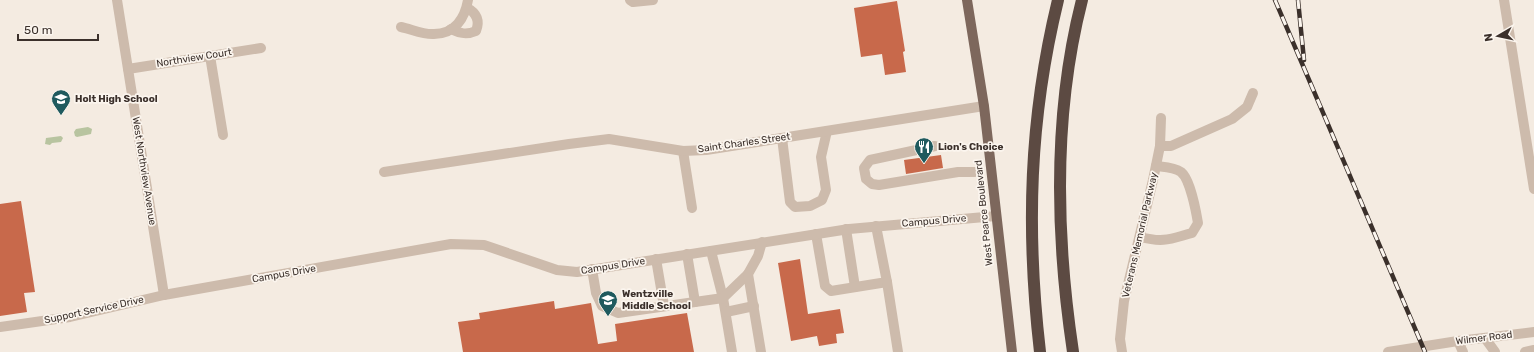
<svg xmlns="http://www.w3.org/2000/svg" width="1534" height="352" font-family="Rubik,sans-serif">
<rect width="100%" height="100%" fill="#f4ebe1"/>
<g fill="#b8c4a0">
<path d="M88,127L92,129L91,134L77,137L75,136L74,132L76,129Z"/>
<path d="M61,136L63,138L61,142L52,143L50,145L45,144L46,138Z"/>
</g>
<g fill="#c8694b">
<path d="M897,1L905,51L903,52L906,72L885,75L882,54L861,57L854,8Z"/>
<path d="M941,155L943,168L906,174L904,160Z"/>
<path d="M21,201L35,292L24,293L27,312L0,316V204Z"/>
<path d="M800,259L808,314L840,309L844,333L836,334L837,343L819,346L817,336L791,341L778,263Z"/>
<path d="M554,301L555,309L591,303L598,344L617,341L615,324L687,313L694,352H463L458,322L480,319L479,313Z"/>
</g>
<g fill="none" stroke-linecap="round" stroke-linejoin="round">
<g stroke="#cdbbac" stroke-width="10">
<path d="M117,0L164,295"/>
<path d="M630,0L633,2L653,0"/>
<path d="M1504,0L1534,189"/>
<path d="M401,27C411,29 424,35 434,34C455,34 465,18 468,0"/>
<path d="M451,29C460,34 467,35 476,31C480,21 477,13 467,8"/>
<path d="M210,56L223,135"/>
<path d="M128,69L261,48"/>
<path d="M782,138L790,202L795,207L810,206L822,200L826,190L821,157L827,131"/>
<path d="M935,146L870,160L864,168L866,179L872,184L879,185L958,172H975"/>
<path d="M1160,146H1171L1232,119L1247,107L1253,93"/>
<path d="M683,151L692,208"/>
<path d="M384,172L569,144L609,139L683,151L706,150L984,106"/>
<path d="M846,229L855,287"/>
<path d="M816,234L825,286L831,291L887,282L876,226"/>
<path d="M1140,237C1164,243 1170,239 1192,233L1198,223C1196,211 1190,179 1181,172C1174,167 1164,167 1156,166"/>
<path d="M711,251L723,298L732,352"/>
<path d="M687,254L695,302"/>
<path d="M656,259L664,306"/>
<path d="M592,269L596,293L602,306L618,313L723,298L748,274"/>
<path d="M887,282L898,352"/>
<path d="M726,312L754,306"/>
<path d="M0,327L70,317L164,295L451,244L484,245L557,270L577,272L849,229L996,216"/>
<path d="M1485,338L1495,352"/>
<path d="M1458,341L1463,352"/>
<path d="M761,352L748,274L758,256L762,242"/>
<path d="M1122,352L1120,339L1124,301L1153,180L1160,146L1161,118"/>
<path d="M1388,352L1458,341L1534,332"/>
<path d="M1525,352L1534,350"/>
</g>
<path stroke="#7d675c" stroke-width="10" d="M967,0L984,106L1012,352"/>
<g stroke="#5c4a42" stroke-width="12">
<path d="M1040,352C1026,230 1029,119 1058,0"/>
<path d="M1073,352C1056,238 1053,113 1082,0"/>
</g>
<defs>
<g id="rail">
<path d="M1275,0L1425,352"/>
<path d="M1298,0L1304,60"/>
</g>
</defs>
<use href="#rail" stroke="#3b302b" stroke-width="4.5"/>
<use href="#rail" stroke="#fbf5ee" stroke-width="3" stroke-dasharray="9" stroke-linecap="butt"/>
</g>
<defs>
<symbol id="school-pin" viewBox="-11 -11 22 30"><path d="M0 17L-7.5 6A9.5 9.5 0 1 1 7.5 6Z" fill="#1f5a5e" stroke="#fbf5ee"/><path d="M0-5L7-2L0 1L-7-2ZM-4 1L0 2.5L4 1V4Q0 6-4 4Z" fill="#fff"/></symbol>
<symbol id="restaurant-pin" viewBox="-11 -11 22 30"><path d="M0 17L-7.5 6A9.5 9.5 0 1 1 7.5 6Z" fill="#1f5a5e" stroke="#fbf5ee"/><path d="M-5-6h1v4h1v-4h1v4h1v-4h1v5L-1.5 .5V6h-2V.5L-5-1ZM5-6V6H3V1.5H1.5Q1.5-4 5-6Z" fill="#fff"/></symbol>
</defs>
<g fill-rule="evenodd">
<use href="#school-pin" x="50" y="88" width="22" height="30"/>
<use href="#restaurant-pin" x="913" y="136" width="22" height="30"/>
<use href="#school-pin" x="597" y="289" width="22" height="30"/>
</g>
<g text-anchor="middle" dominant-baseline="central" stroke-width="3.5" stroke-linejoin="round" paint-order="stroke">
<g font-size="10" fill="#3b302b" stroke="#fbf5ee">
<text transform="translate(194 58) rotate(-9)">Northview Court</text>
<text transform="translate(744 143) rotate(-8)">Saint Charles Street</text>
<text transform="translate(144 171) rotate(81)">West Northview Avenue</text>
<text transform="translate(984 213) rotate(-96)">West Pearce Boulevard</text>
<text transform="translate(934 221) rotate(-5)">Campus Drive</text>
<text transform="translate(1140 235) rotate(-77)">Veterans Memorial Parkway</text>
<text transform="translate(613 266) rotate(-9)">Campus Drive</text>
<text transform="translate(284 274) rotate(-10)">Campus Drive</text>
<text transform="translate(94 310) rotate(-12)">Support Service Drive</text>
<text transform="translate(1484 338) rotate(-7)">Wilmer Road</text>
</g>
<g font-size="10" font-weight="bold" fill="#3b302b" stroke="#fbf5ee" text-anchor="start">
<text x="75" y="99">Holt High School</text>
<text x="938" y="147">Lion's Choice</text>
<text x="622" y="294">Wentzville<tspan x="622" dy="12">Middle School</tspan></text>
</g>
</g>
<g transform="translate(1498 36) rotate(261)" stroke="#fbf5ee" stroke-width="3" paint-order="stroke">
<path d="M0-3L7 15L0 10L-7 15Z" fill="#3b302b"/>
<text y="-6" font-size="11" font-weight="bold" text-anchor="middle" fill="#3b302b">N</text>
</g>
<path d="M18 34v6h80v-6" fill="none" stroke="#3b302b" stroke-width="2"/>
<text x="24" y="34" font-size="12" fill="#3b302b" stroke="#fbf5ee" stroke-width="3" paint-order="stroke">50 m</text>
</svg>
